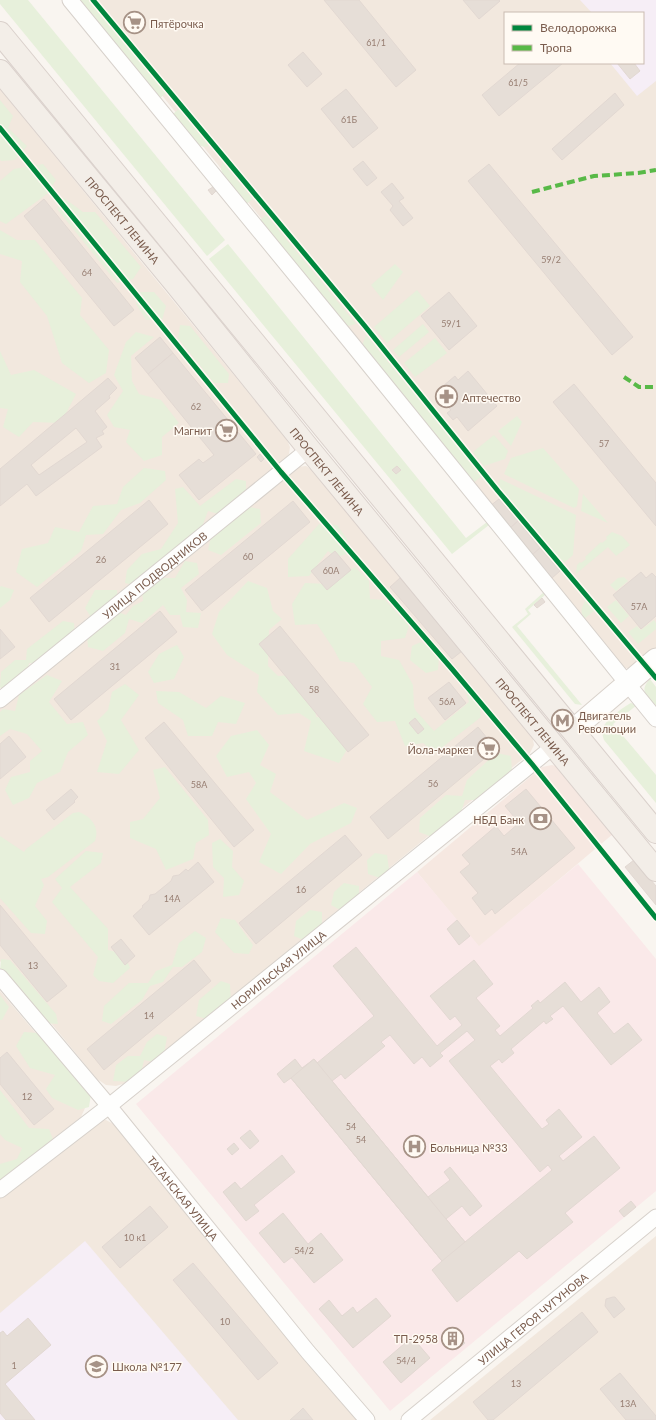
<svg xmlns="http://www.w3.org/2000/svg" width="656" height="1420" font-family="Lato,sans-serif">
<rect width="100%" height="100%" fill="#f9f5f0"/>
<g fill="#f2e8de" fill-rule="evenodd">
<path d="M85,0H656V649L636,665L630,668H625L620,663ZM505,13H643V63H505Z"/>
<path d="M0,89L287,440L290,447L289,454L284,461L0,688Z"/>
<path d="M306,466L314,471L532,735L534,745L530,753L126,1083L116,1086L106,1085L97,1079L0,961V707L298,467Z"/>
<path d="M0,991L84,1090L87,1098L85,1108L81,1117L0,1180Z"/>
<path d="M106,1120L115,1125L359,1420H0V1197L98,1121Z"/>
<path d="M656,1236V1420H430Z"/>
</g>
<path fill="#f6e8e1" d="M552,765L559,767L613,834L479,947L417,872L542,767Z"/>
<g fill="#f6eef6">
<path d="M580,0H656V81L637,96L610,63H643V13H592Z"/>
<path d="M85,1241L238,1420H0V1313Z"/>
</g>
<path fill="#fae9e9" d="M578,864L656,959V1191L390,1411L136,1104L417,872L479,946Z"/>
<g fill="#e7f0db">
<path d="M0,0H28L225,240L207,256L0,4Z"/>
<path d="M79,0H89L166,93L160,98Z"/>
<path d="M0,100L13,116L8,128L27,146L15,160L1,161L0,159Z"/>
<path d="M179,109L209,146L205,147L198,145L173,114Z"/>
<path d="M222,162L253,199L246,204L223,175L221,169Z"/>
<path d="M43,164L56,180L47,194L6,224L0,221V181L14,169Z"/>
<path d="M64,198L83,212H95L141,267L133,279L117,283L57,209Z"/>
<path d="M266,215L356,324L348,326L345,324L260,220Z"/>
<path d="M0,230L17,240H35L82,298L80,315L109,350L106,373L89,383L62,363L47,316L20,282L22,261L0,254Z"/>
<path d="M228,244L466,538L487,522L489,525L452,554L209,259Z"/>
<path d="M395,264L403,272L383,300L371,285Z"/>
<path d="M417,290L430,306L387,343L374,327Z"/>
<path d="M140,292H154L166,306L162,320H146L136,304Z"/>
<path d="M423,324L429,332L399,357L393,350Z"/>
<path d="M180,325L190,326L229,374L228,383H214L178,338Z"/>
<path d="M136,332L154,337L131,356L132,381L139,394L161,400L179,423L162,437V455L144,461L126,442L130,430L114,427L107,415L123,391L114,375L126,342Z"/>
<path d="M366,335L482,476L473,483L364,348L363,343Z"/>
<path d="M435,338L447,353L415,377L404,363Z"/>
<path d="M0,351L11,375L34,370L76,394L61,423L33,422L19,437L3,427L8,409L0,408Z"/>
<path d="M517,416L522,422L511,446L498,431Z"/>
<path d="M494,435L508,451L505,459L484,466L473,452Z"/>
<path d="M543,448L579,489L577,506L574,508L504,474L511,458Z"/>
<path d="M144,468L165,471L166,480L140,503L121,510L103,534L86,535L81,551L37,587L16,572L22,549L48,543L55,527L79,532L93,506L117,504L123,487Z"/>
<path d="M236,479L246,481V494L222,515L208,511L199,535L137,586L125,583L127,570L142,554L161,549L178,523L175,489L183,487L200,506Z"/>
<path d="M500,479L576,515L573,555L563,564L500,490V488L498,484Z"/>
<path d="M583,494L608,523L581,511Z"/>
<path d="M243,506L260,509L261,523L221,555L208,550L212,533Z"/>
<path d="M319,524L337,525L347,539V554L336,557L328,551L309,576L288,577V559Z"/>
<path d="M612,532L622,536L630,545L616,556L608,547L576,574L577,565L580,562L581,563L586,559L585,557L601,542L602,543L607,539L606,537Z"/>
<path d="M185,561L197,563L199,574L181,588L187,600L186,612L201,613L198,628L183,627L180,615H170L163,605L142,623L129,619L125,633L103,651L88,647L87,634L115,611L126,615L133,606L143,601L142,588L157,578H175Z"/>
<path d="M355,567L369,581L370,599L385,600L409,626L405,638L381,641V656L399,660L413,685L414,707L416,711L434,731L469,702L464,686L480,708L481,717L435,753L423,743L405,746L395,721L377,722L363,704L372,687L354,663L340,661L333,648L317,624L295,625L292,604L305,583L327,584Z"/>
<path d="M624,577L628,581L616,591L610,585L618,578Z"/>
<path d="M248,581L267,588L273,611L282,619L269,630L268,666L278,676L294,675L315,702L316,717L341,719L355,736L339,763L304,751L311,721L299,713L278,715L257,692L259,675L227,655L212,634L219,612Z"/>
<path d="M1,586L14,590L10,600L0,608V587Z"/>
<path d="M95,590H117L118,601L91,617L85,608Z"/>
<path d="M544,592L546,594L528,610L531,614L517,626L582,705L575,704L512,627L528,614L525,609Z"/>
<path d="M586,600L594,611L584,619C580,612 581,607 586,600Z"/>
<path d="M616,600L629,616L621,623L607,607Z"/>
<path d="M654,620L656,623V629L638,644L628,632L637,626L641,630Z"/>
<path d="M63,621L74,623L75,635L39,664L29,663L27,674L4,690L0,687L1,672L15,660H26L27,649Z"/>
<path d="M421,642L439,656L438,670L426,673L410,660L412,646Z"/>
<path d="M177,645L184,657L174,679L154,683L148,672L159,654Z"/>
<path d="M47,675L62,681L49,702L67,724L83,722L88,735L68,752L60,772L37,783L29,798L13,805L5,790L11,777L30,772V761L42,751L27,734L10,729L0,736V712L3,709L15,711L19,695Z"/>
<path d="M650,679L656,687V707C648,697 638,691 650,679Z"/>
<path d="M125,684L139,695L121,720L139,750L119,774L97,772L107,741L97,721L108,710L112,692Z"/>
<path d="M156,691L179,692L206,708L221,696L245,703L236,724L218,722L212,736H188L183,720L158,703Z"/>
<path d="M631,703L637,705L613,724L656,775V803L604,740C603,737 602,734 602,730C604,721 623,707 631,703Z"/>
<path d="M257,730L269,745L260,765L276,774L270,792L307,820L344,803L357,808L351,823L310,844L281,874L259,862L271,834L246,799L256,783L249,772L227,777L216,756L231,736Z"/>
<path d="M496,753L511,756L512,772L479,800H465L460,815L432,837L419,832L420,818L446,795L462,796L467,780Z"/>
<path d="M165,767L208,820L209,835L196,843L193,859L166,870L156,849L130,838V822L143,819L160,798L153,770Z"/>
<path d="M79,812C92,817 100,828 95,841L48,877L41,879L44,885L35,906L47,921L45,934L31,933L0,898V836L24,852L26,849L73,813Z"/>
<path d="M220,839L233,851L232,867L244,881L239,895L223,897L224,878L213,867L212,843Z"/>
<path d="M86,851L103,853L101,863L70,887L108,929V950L124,954L130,968L113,983L99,981L93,975L98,957L52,902L62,888L55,879Z"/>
<path d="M375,853L387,855L389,869L380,878L368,874L367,860Z"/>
<path d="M344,883L359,886V898L344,912L331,905L334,892Z"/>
<path d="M310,910L322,912V928L306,941L294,936L296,921Z"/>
<path d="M221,918L235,920L253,945L249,954L234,953L215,932Z"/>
<path d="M195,931L206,938L202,952L182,967H173L163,982L150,986L142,1000L111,1024L102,1021L104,1006L129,983H148L156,971L172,965L179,943Z"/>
<path d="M1,959L10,960L56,1014L58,1024L44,1023L0,971Z"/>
<path d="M221,981L230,984L231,1002L211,1020L196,1016L199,1000Z"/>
<path d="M0,995L9,1007L2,1020H0Z"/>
<path d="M24,1032L38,1033L91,1094L89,1107L78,1110L52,1098L46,1089L55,1075L30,1068L16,1046Z"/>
<path d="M157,1034L167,1037L164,1054L153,1062L144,1060L141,1073L131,1082L113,1081L116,1065L128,1056H140L147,1042Z"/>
<path d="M0,1090L29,1128L49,1129L54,1142L0,1187V1164L17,1159L22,1148L5,1140L0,1134Z"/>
</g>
<g fill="#e6ded7" stroke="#e2d8d2" fill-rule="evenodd">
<path d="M324,0H359L416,70L396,87Z"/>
<path d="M463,0H499L500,1L479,19Z"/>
<path d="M303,52L322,74L307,87L288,65Z"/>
<path d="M520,63H563L499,116L482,95Z"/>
<path d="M617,63H634L640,71L630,79Z"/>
<path d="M346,89L378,128L353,148L321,109Z"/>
<path d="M615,93L624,105L562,160L552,149Z"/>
<path d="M363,161L377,178L367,186L353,169Z"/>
<path d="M489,164L633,337L612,355L468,181Z"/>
<path d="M392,183L404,198L399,201L413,218L403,226L390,210L393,206L381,192Z"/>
<path d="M213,187L216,191L212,195L208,190Z"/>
<path d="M44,199L134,310L114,326L24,216Z"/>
<path d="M449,292L477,326L449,350L421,316Z"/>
<path d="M160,337L173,353L148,374L135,358Z"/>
<path d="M173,353L256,454L199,500L179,475L199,459L203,463L214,455L148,374Z"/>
<path d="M468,371L497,406L468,431L457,417L453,420L447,413L451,410L445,404L442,406L437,399L440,397L437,391L455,376L458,380Z"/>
<path d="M108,378L117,388L109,396L110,398L95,411L107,427L102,431L104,434L96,438L102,447L36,496L27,484L0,506V469ZM76,428L87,442L39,475L31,465Z"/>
<path d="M574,384L656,483V526L553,402Z"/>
<path d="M260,454L264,459L261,462L257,457Z"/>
<path d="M397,466L401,470L396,474L392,470Z"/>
<path d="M499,499L518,521L509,529L490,506Z"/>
<path d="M149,500L168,524L49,622L30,598Z"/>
<path d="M293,501L310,522L202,611L185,590Z"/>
<path d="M518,521L540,548L532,555L509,529Z"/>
<path d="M540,548L560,571L552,578L532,555Z"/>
<path d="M335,551L351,570L327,590L311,571Z"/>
<path d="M641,572L646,578L652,573L656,577V616L641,629L613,595Z"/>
<path d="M400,578L462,651L452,659L390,587Z"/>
<path d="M542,598L545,602L537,608L534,605Z"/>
<path d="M160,611L177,632L71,720L54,699Z"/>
<path d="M280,626L369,735L348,752L259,644Z"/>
<path d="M0,629L15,647L0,659Z"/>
<path d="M449,682L466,703L445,720L428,698Z"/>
<path d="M415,718L424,729L418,734L409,723Z"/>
<path d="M164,722L254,830L234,847L145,738Z"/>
<path d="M478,727L496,749L388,839L370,817Z"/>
<path d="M9,736L26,757L0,779V744Z"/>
<path d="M71,789L78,797L74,801L75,802L54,820L46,810Z"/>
<path d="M526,789L575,848L495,914L492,909L485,915L472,898L478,893L460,872L470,864L462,855L496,826L504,836L519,823L505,806Z"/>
<path d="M345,835L362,855L256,944L239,923Z"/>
<path d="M634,860L656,886V905L625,867Z"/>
<path d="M198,862L214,882L149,935L133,916L143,907L142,906L149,900L150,895L155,894L171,881L173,876L179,875L186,869L188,871Z"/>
<path d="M0,905L67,986L47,1002L0,945Z"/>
<path d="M457,920L470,936L459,945L447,929Z"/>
<path d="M121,939L135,956L125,965L111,947Z"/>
<path d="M356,947L437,1046L462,1025L455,1016L450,1020L430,996L474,960L493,984L476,998L500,1026L495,1030L500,1036L533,1008L531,1006L538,1000L540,1003L565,982L581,1002L599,987L610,1002L597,1013L614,1034L628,1023L642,1040L611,1065L563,1006L550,1016L553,1019L546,1024L544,1021L511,1049L514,1053L502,1063L499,1059L490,1066L542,1129L549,1124L546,1120L559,1109L582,1137L559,1156L563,1161L594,1136L620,1168L565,1213L573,1222L527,1259L519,1251L457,1302L432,1270L442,1261L291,1078L284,1083L277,1074L295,1059L302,1068L314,1059L317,1063L374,1016L333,966ZM467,1031L475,1040L449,1061L540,1172L548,1165L552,1170L465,1242L446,1219L462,1206L470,1216L482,1206L474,1196L450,1167L444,1172L450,1180L428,1197L332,1081L341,1074L345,1079L385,1046L381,1042L390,1035L414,1064L422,1057L430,1067L443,1056L440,1053Z"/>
<path d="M194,960L211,981L104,1070L87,1049Z"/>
<path d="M7,1052L54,1109L34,1125L0,1084V1058Z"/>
<path d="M314,1059L465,1242L442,1261L291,1078Z"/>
<path d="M250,1130L259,1141L250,1149L240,1138Z"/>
<path d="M234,1143L239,1149L232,1155L227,1149Z"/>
<path d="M282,1155L295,1172L254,1205L259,1211L246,1221L223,1192L235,1182L241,1189Z"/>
<path d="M631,1201L636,1207L624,1217L619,1211Z"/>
<path d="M150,1206L168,1227L120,1268L102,1247Z"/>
<path d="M283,1213L308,1244L321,1233L343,1260L314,1283L292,1257L284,1263L259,1233Z"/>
<path d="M193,1263L278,1363L258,1380L173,1280Z"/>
<path d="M613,1297H615L625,1309L614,1318L605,1306L606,1299Z"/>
<path d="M376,1298L391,1316L353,1348L319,1309L329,1300L342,1316L353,1307L357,1313Z"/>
<path d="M582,1312L598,1332L493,1420H488L473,1402Z"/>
<path d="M28,1318L51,1345L5,1384L35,1420H6L0,1413V1333L3,1331L7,1336Z"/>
<path d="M450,1327L465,1343L456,1350L442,1334Z"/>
<path d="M412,1337L430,1358L401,1383L383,1362Z"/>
<path d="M620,1373L656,1416V1420H626L600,1389Z"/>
<path d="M303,1408L313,1420H290L299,1412Z"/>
</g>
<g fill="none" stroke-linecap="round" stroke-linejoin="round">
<defs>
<g id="street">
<path d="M70,0L348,339L656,719"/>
<path id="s1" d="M0,700L309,449"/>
<path id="s2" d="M0,977L109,1106L308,1352L367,1420"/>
<path id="s3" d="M0,1190L109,1106L554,746"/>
<path id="s4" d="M409,1420L656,1217"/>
</g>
<path id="secondary" d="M573,730L656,659"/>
<g id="primary">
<path d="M0,33L656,832"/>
<path id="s5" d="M0,71L176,284L309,449L656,870"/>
</g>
</defs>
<use href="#street" stroke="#d7d1cb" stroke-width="17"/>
<use href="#secondary" stroke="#d9d2cb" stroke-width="23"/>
<use href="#primary" stroke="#dad1cc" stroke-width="24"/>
<use href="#street" stroke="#fefefd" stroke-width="15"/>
<use href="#secondary" stroke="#fefefd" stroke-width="21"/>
<use href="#primary" stroke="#f3eee8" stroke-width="22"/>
<g stroke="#58b947" stroke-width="4" stroke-dasharray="8 4" stroke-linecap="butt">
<path d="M532,192L594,176L638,173L656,170"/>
<path d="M624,377L639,387H656"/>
</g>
<defs>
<g id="cycleway">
<path d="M93,0L364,325L498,491L656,678"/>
<path d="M0,128L281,472L452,669L532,764L656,918"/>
</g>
</defs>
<use href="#cycleway" stroke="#fffaf3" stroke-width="8"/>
<use href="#cycleway" stroke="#00873e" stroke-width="5"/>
</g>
<defs>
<symbol id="supermarket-ring" viewBox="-11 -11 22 22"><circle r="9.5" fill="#fffaf3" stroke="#a69286" stroke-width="1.5"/><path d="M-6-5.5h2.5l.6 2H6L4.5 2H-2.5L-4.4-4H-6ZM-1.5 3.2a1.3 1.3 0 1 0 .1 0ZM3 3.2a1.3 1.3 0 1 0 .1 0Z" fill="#a69286"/></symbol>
<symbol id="pharmacy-ring" viewBox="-11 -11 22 22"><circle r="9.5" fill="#fffaf3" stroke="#a69286" stroke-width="1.5"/><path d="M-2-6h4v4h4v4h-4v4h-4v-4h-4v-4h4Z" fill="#a69286"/></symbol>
<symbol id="metro-ring" viewBox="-11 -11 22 22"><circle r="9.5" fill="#fffaf3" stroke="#a69286" stroke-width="1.5"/><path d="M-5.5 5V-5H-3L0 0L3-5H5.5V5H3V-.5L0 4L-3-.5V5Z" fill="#a69286"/></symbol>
<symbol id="bank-ring" viewBox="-11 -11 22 22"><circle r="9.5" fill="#fffaf3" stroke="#a69286" stroke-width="1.5"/><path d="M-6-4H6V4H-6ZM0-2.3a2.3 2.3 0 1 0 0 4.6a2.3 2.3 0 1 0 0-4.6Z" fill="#a69286"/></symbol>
<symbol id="hospital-ring" viewBox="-11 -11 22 22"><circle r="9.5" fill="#fffaf3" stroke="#a69286" stroke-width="1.5"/><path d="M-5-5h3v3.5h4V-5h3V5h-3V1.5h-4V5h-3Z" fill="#a69286"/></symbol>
<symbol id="building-ring" viewBox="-11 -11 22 22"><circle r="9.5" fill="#fffaf3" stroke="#a69286" stroke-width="1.5"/><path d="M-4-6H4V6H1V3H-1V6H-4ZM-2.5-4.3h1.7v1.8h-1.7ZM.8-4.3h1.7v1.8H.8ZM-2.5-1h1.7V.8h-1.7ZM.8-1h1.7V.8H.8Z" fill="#a69286"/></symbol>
<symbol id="school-ring" viewBox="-11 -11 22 22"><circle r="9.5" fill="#fffaf3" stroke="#a69286" stroke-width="1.5"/><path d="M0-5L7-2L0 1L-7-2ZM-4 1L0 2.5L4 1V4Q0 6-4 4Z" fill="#a69286"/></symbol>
</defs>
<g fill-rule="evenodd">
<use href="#supermarket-ring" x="122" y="10" width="25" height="25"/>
<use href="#pharmacy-ring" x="434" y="384" width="25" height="25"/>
<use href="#supermarket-ring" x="214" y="418" width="25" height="25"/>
<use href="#metro-ring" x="550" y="708" width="25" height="25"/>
<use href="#supermarket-ring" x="476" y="736" width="25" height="25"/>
<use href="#bank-ring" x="528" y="806" width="25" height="25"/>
<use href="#hospital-ring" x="402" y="1134" width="25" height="25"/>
<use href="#building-ring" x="440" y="1326" width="25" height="25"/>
<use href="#school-ring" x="84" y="1354" width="25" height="25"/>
</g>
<g text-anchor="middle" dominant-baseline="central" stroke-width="3" stroke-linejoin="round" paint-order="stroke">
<g font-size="9" fill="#977e72">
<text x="376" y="42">61/1</text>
<text x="518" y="82">61/5</text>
<text x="349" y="119">61Б</text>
<text x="551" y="259">59/2</text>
<text x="87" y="272">64</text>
<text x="451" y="323">59/1</text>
<text x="196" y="406">62</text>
<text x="604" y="443">57</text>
<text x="248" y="556">60</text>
<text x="101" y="559">26</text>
<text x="331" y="570">60А</text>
<text x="639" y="606">57А</text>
<text x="115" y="666">31</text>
<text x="314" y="689">58</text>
<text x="447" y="701">56А</text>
<text x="433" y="783">56</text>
<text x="199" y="784">58А</text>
<text x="519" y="851">54А</text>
<text x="301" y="889">16</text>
<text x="172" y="898">14А</text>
<text x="33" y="965">13</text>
<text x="149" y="1015">14</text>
<text x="27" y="1096">12</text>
<text x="351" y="1126">54</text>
<text x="361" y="1139">54</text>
<text x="135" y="1237">10 к1</text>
<text x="304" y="1250">54/2</text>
<text x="225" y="1321">10</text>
<text x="406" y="1360">54/4</text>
<text x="14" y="1365">1</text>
<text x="516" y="1383">13</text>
<text x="628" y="1403">13А</text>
</g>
<g font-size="11" fill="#7a5c4d" stroke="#fffaf3" text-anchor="start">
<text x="150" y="23">Пятёрочка</text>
<text x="462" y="397">Аптечество</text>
<text x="212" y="430" text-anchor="end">Магнит</text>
<text x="578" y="715">Двигатель<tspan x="578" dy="13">Революции</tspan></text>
<text x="474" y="749" text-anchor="end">Йола-маркет</text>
<text x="524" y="819" text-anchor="end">НБД Банк</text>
<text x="430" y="1147">Больница №33</text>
<text x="438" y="1338" text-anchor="end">ТП-2958</text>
<text x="112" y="1366">Школа №177</text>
</g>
<g font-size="11" fill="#7a5c4d" stroke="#fffaf3">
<text stroke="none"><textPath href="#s5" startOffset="193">ПРОСПЕКТ ЛЕНИНА</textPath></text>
<text stroke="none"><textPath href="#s5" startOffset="517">ПРОСПЕКТ ЛЕНИНА</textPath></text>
<text stroke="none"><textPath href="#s1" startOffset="199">УЛИЦА ПОДВОДНИКОВ</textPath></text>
<text stroke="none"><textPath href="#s5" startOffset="841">ПРОСПЕКТ ЛЕНИНА</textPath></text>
<text stroke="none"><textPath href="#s3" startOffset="355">НОРИЛЬСКАЯ УЛИЦА</textPath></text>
<text stroke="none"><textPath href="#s2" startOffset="287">ТАГАНСКАЯ УЛИЦА</textPath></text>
<text stroke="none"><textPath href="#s4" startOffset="160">УЛИЦА ГЕРОЯ ЧУГУНОВА</textPath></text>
</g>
</g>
<rect x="504" y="12" width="140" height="52" fill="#fffaf3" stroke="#cabbb1"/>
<rect x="512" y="25" width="20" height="6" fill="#00873e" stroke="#cabbb1"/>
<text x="540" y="32" font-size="12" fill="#7a5c4d">Велодорожка</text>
<rect x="512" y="45" width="20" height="6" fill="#58b947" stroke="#cabbb1"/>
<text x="540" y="52" font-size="12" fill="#7a5c4d">Тропа</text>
</svg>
